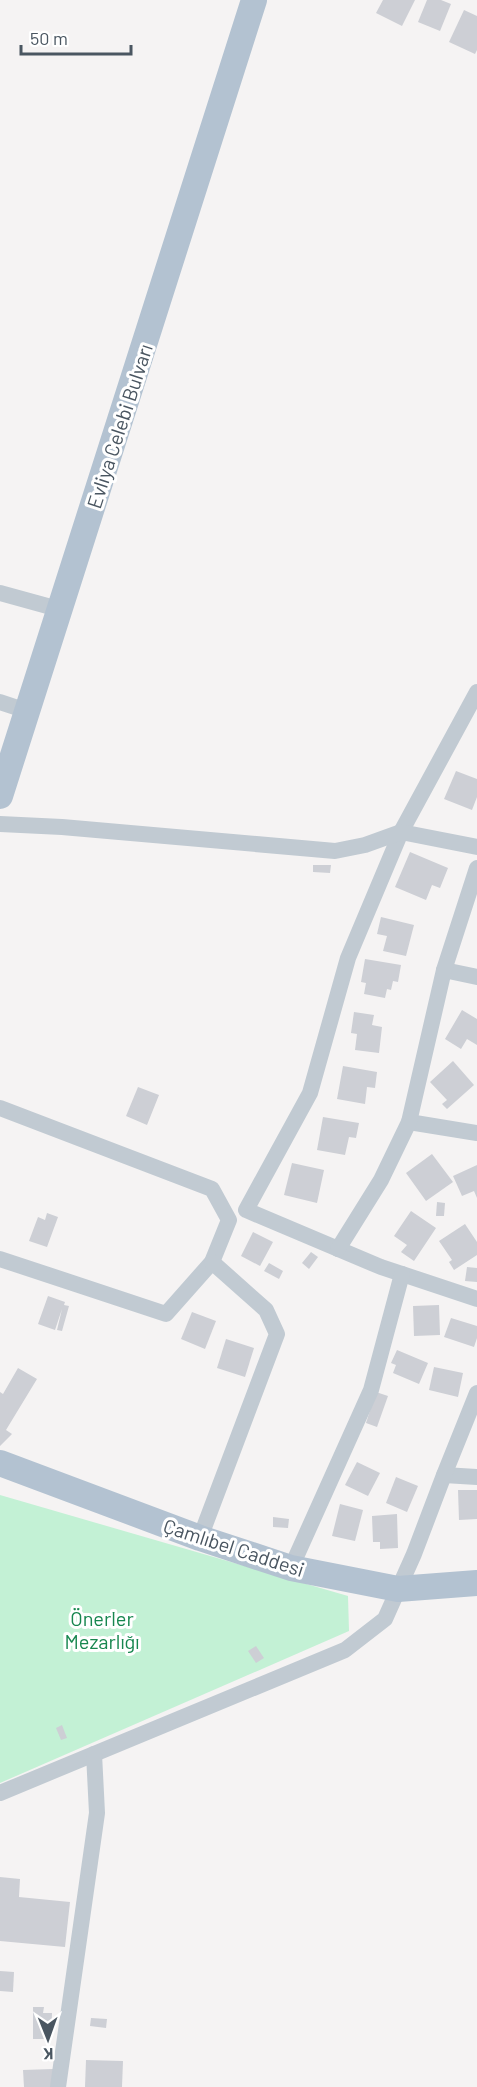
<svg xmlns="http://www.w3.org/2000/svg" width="477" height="2087" font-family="Barlow,sans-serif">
<rect width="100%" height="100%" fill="#f5f3f3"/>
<path fill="#c3f1d5" d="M0,1495L348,1596L349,1631L0,1783Z"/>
<g fill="#cdcfd5">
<path d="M383,0H415L402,26L376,13Z"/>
<path d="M427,0H441L451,4L440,31L418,22Z"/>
<path d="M464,10L477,16V50L475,54L449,42Z"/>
<path d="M456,771L477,779V797L472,810L444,799Z"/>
<path d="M410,852L448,868L440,888L432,885L426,900L395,887Z"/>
<path d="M313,865H331L330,873L313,872Z"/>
<path d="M381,917L414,925L406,956L383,951L387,936L377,934Z"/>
<path d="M365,959L401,965L398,982L393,981L391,990L387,989L385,998L364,994L366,983L361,982Z"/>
<path d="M462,1010L477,1019V1045L467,1039L461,1049L445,1039Z"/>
<path d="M354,1012L374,1015L372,1025L382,1027L379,1053L355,1050L357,1034L351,1033Z"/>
<path d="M453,1061L474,1085L447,1109L442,1104L447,1100L430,1082Z"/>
<path d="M343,1066L377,1072L375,1088L367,1087L365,1104L337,1099Z"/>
<path d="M138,1087L159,1095L147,1125L126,1116Z"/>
<path d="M323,1117L359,1123L356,1138L349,1137L345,1155L317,1150Z"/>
<path d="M432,1154L453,1182L426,1201L406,1173Z"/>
<path d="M292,1163L324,1170L317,1203L284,1195Z"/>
<path d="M477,1165V1198L474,1191L462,1196L453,1176Z"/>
<path d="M437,1202L445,1203L444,1216H436Z"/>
<path d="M411,1211L436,1228L414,1261L401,1252L407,1245L394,1236Z"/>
<path d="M47,1213L58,1217L47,1247L29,1241L38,1217L45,1220Z"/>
<path d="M465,1224L477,1242V1255L454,1270L449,1262L452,1260L439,1241Z"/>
<path d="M253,1232L273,1242L260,1266L241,1256Z"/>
<path d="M311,1252L318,1257L309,1269L302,1263Z"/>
<path d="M269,1263L283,1271L279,1279L264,1271Z"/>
<path d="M467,1267L477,1268V1282L465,1281Z"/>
<path d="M48,1296L65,1302L64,1305L69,1306L62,1331L57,1330L62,1309L55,1330L38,1324Z"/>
<path d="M439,1305L440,1335L414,1336L413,1306Z"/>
<path d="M192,1312L216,1321L205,1349L181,1339Z"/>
<path d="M451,1318L477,1326V1338L474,1347L444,1337Z"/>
<path d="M226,1339L254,1348L245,1377L217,1368Z"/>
<path d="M397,1350L428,1363L419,1384L393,1373L396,1365L391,1363Z"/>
<path d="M434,1367L463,1373L458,1397L429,1390Z"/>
<path d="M18,1368L37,1379L6,1430L12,1434L0,1446V1392L3,1394Z"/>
<path d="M376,1392L388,1396L377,1427L366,1423Z"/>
<path d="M357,1462L380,1473L368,1496L345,1485Z"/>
<path d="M396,1477L418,1486L407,1512L386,1503Z"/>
<path d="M458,1490H477V1519L459,1520Z"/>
<path d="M340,1504L363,1510L355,1541L332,1536Z"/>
<path d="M397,1514L398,1548L380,1549V1542H373L372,1516Z"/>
<path d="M273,1517L289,1519L288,1528L273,1527Z"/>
<path d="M256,1646L264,1658L256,1663L248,1651Z"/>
<path d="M62,1725L67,1738L61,1740L56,1728Z"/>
<path d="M0,1877L20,1879L19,1897L70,1902L65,1947L0,1941Z"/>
<path d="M0,1971L14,1972L13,1992L0,1991Z"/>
<path d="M33,2007H44L43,2013H52L51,2039H33Z"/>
<path d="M91,2018L107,2019L106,2028L90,2026Z"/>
<path d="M86,2060L123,2061L122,2087H85Z"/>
<path d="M53,2069V2087H24L23,2070Z"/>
</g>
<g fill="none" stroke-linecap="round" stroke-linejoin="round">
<g stroke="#c1cad2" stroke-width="16">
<path d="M0,593L51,607"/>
<path d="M477,692L401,832L348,958L310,1093L246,1210L381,1267L477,1299"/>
<path d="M0,702L27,711"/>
<path d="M0,824L62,827L335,851L365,845L401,832L477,847"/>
<path d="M444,970L477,977"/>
<path d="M0,1108L212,1189L229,1220L212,1262L166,1314L0,1259"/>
<path d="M409,1122L477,1133"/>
<path d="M338,1249L381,1180L409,1122L444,970L477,868"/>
<path d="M444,1475L477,1477"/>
<path d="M200,1538L277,1334L266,1310L212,1262"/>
<path d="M291,1568L371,1390L402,1274"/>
<path d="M0,1793L345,1650L385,1619L414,1554L444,1475L477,1393"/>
<path d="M58,2087L97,1813L94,1754"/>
</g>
<g stroke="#b3c2d1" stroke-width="26">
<path d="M0,796L254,0"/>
<path d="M0,1463L200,1538L291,1568L398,1589L477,1583"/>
</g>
</g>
<g text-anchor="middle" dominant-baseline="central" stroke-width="6" stroke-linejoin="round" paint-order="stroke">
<g font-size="20" fill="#4a5661" stroke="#fff">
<text transform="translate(119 426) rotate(-72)">Evliya Celebi Bulvarı</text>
<text transform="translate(234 1547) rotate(18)">Çamlıbel Caddesi</text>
</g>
<g font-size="20" fill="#17864f" stroke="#fff">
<text x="102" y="1618">Önerler<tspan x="102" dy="23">Mezarlığı</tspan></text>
</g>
</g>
<g transform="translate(48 2039) rotate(179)" stroke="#ffffff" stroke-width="4.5" paint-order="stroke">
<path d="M0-4.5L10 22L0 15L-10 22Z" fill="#4a5661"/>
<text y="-9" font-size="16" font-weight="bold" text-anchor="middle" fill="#4a5661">K</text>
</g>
<path d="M21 45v9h110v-9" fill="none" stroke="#4a5661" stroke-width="3"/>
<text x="30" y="45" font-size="18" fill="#4a5661" stroke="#ffffff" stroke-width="4.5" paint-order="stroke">50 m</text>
</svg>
